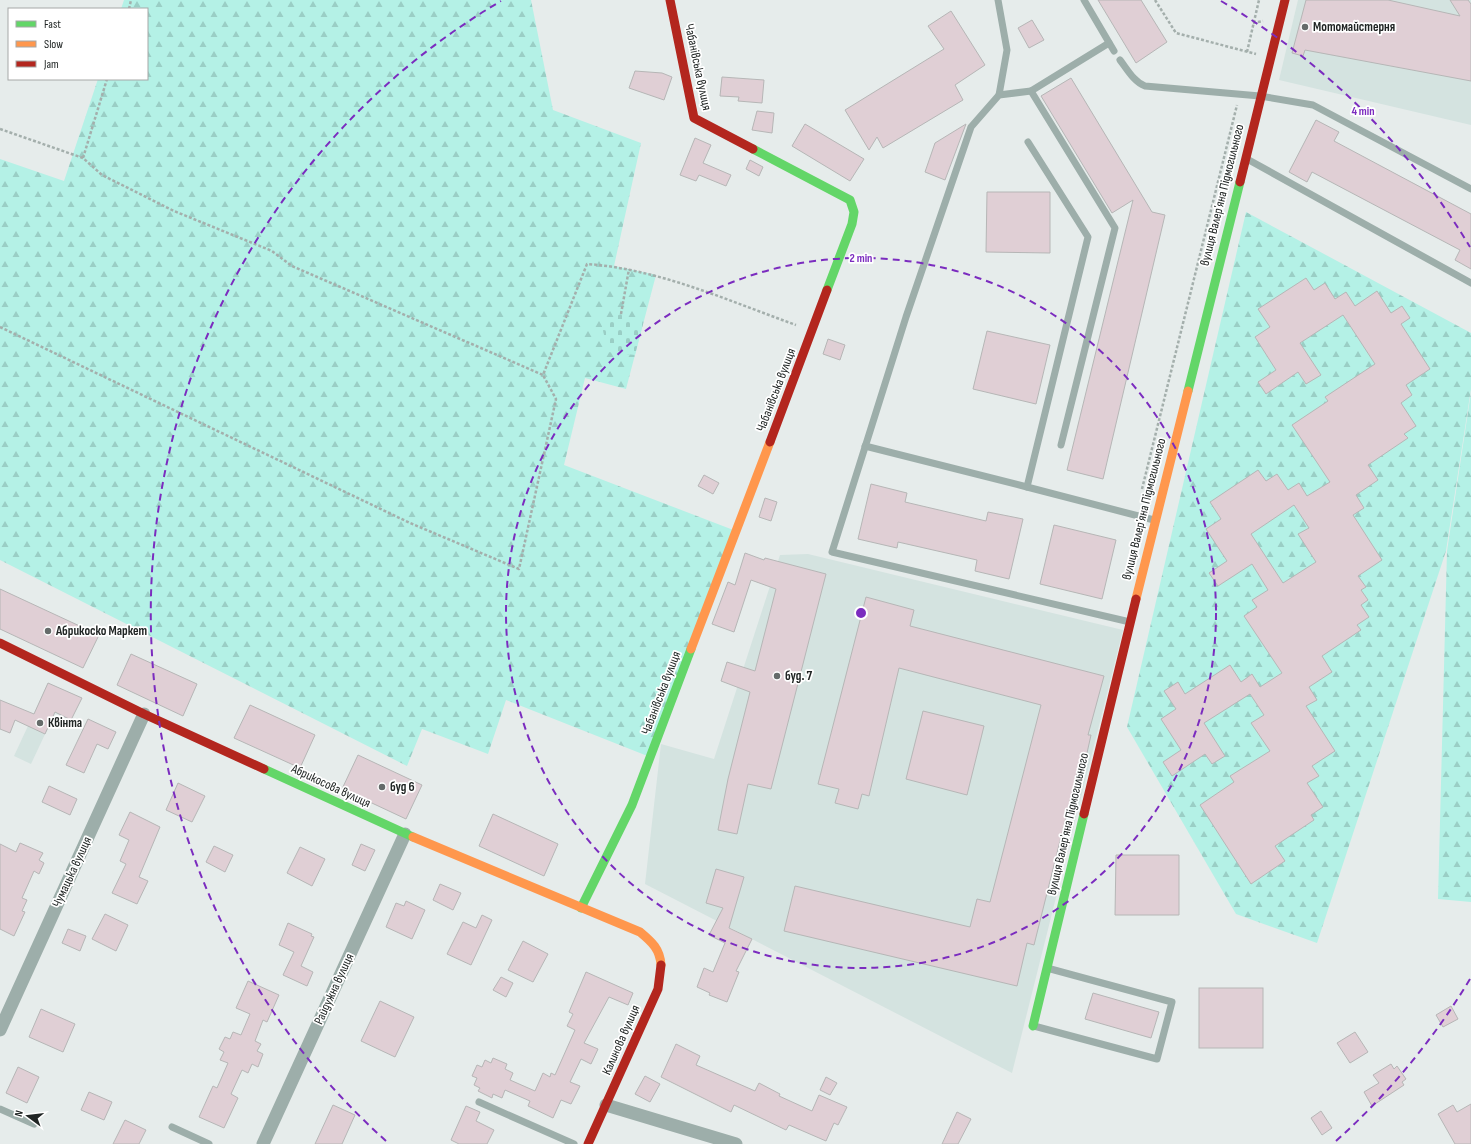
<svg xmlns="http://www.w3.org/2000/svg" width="1471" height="1144" font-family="'Sofia Sans Condensed',sans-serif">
<defs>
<pattern id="forest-firs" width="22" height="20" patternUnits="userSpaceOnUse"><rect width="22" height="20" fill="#b4f1e6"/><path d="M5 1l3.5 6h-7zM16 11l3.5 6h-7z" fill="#9acec5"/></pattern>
<pattern id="cemetery-stones" width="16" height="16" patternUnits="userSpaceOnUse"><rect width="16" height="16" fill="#b4f1e6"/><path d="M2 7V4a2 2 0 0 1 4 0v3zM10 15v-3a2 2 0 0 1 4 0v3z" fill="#9acec5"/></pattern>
</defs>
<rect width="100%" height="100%" fill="#e6eceb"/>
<g fill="#d4e3e0">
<path d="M1298,0H1471V125L1279,80Z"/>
<path d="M808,554L1123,630L1012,1073L645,884L661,744L714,759L780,555Z"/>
<path d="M48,683L82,698L71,720L55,713L31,764L14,756Z"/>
</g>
<g fill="url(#forest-firs)">
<path d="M124,0H531L553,110L641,143L614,266L656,275L626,389L585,378L564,465L736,531L650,757L506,700L488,754L422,729L407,766L0,560V159L64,181L98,79H147V9H121Z"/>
<path d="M1246,212L1471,333V389L1446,551L1317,943L1236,914L1127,727Z"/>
<path d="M1471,392V902L1438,899L1447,551Z"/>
</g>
<path fill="url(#cemetery-stones)" d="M621,314L643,323L635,355L608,352L601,322Z"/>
<g fill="#e0cfd5" stroke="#b6b6b6" fill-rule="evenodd">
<path d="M1098,0H1141L1167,42L1136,63Z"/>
<path d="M1306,0H1388L1460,16L1450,0H1468L1471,4V81L1305,50L1303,56L1292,53Z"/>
<path d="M951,11L985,65L955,85L963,100L883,148L877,137L869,150L845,110L944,49L928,26Z"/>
<path d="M1032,20L1044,40L1029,48L1018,28Z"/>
<path d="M635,71L662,73L672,77L664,100L629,88Z"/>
<path d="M722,77L764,80L762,103L738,101L739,97L720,96Z"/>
<path d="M1071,78L1152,212L1165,215L1103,479L1067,470L1133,200L1112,213L1041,96Z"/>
<path d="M757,111L774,113L772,133L752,130Z"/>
<path d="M1316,120L1339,132L1334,141L1471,214V269L1455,260L1460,250L1312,172L1307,182L1289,172Z"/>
<path d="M805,124L864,159L850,181L792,146Z"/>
<path d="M966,124L945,180L925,172L935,143Z"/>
<path d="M695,138L711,145L703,163L731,175L726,186L699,175L696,181L680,175Z"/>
<path d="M750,160L763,167L759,176L746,169Z"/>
<path d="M987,192H1050V253L986,252Z"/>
<path d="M1306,278L1314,290L1325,283L1335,299L1346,292L1355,306L1377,291L1391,313L1402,306L1410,318L1401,324L1430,369L1406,385L1412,395L1401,403L1416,426L1404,434L1408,438L1368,465L1378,480L1356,495L1364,508L1353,515L1382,560L1358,576L1366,587L1361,590L1368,600L1361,605L1369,617L1357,625L1361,630L1322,656L1332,672L1309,687L1317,700L1306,706L1335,751L1312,766L1319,776L1307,783L1323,807L1311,815L1314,820L1275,846L1285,861L1251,884L1200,805L1234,782L1230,776L1270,751L1251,723L1264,715L1250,694L1204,723L1225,756L1212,764L1205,754L1172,776L1163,762L1181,750L1161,719L1176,709L1164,691L1178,682L1185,694L1230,665L1241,682L1252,674L1260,687L1282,673L1244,616L1257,607L1252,600L1268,590L1252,564L1218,586L1209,573L1227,561L1206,529L1221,519L1210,502L1258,470L1266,481L1277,474L1288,490L1299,483L1307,496L1330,482L1292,425L1328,401L1325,397L1375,364L1343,315L1300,343L1321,375L1306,384L1298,372L1266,394L1258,382L1276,370L1255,337L1270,327L1258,309ZM1294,505L1309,528L1298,534L1316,562L1283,583L1251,534Z"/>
<path d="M987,331L1050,345L1036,404L973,389Z"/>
<path d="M828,339L845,345L840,360L823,354Z"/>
<path d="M704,475L719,483L713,494L698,486Z"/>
<path d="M871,484L907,493L905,502L986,521L988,512L1023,519L1009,579L975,571L977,560L898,542L897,548L858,539Z"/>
<path d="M765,498L777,502L771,521L759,517Z"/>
<path d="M1054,525L1116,540L1102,599L1040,584Z"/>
<path d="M745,553L764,560L765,558L826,574L771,789L748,784L737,834L718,830L728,779L750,692L721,681L727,662L755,671L776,589L751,580L734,632L712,624L728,582L735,585Z"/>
<path d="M0,589L99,635L83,668L0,629Z"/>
<path d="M866,597L914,610L910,626L1104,676L1088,735H1091L1087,753H1082L1034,945L1027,943L1017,986L784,931L795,886L970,927L977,899L990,902L1041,705L899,668L869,796L862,794L858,809L835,803L839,789L818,784Z"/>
<path d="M131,654L197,684L183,716L117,685Z"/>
<path d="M48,683L82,698L71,720L55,712L45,734L15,720L10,733L0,729V700L34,714Z"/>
<path d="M250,705L315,735L300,768L234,738Z"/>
<path d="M923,711L984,726L967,795L906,779Z"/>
<path d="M88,719L116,732L108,749L97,744L84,773L66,765Z"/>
<path d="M358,755L422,785L406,819L342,789Z"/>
<path d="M178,783L205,796L192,822L166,810Z"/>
<path d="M49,786L77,799L70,815L42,802Z"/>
<path d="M130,812L160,827L139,877L148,881L137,904L112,893L126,864L120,861L129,840L119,835Z"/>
<path d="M493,814L558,844L544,876L479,846Z"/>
<path d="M20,843L43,853L39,860L44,863L39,874L34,871L22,898L27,900L22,911L25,912L14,936L0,929V844L16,852Z"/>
<path d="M361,844L375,850L365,871L352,865Z"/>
<path d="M214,846L233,855L225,872L206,862Z"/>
<path d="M300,847L325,859L312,886L287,873Z"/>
<path d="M1116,855H1179V915H1115Z"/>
<path d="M716,869L744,877L729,928L752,939L736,971L739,972L727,1002L709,995L710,993L697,987L704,968L713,972L725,943L709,935L723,908L706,903Z"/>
<path d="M440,884L461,893L453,910L433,900Z"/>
<path d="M406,901L425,910L412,939L386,927L396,903L404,906Z"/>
<path d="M105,914L128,925L116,951L92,939Z"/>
<path d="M482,915L492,920L471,965L447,954L463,922L476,928Z"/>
<path d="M288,923L312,934L311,936L314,937L301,966L313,972L307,986L283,975L294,952L279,945Z"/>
<path d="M68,929L86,936L80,951L62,943Z"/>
<path d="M523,941L548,954L533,982L508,970Z"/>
<path d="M586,972L633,993L628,1005L609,997L584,1043L598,1049L591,1064L581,1059L570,1082L580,1086L571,1104L561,1100L553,1118L528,1106L530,1101L505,1090L502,1098L493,1094L492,1098L478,1091L480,1088L474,1085L477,1078L472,1076L477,1065L482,1067L485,1060L491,1063L493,1058L507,1064L505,1069L513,1073L510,1080L535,1091L543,1073L550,1077L551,1073L555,1075L575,1030L567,1026L573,1014L569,1012Z"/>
<path d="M501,977L513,983L506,997L493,990Z"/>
<path d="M248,981L279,995L267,1022L263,1020L255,1041L261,1044L257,1051L263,1054L258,1067L252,1064L248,1073L242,1070L231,1094L238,1098L224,1128L199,1117L213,1086L217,1088L228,1063L220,1060L224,1052L219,1049L225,1037L230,1039L233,1032L241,1035L250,1014L236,1008Z"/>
<rect x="1199" y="988" width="64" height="60"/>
<path d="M1093,993L1159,1012L1151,1038L1085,1019Z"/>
<path d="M380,1001L414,1017L395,1057L361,1041Z"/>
<path d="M1451,1006L1458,1019L1443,1027L1436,1015Z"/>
<path d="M41,1009L75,1024L63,1052L29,1037Z"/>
<path d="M1355,1032L1368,1052L1350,1063L1337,1043Z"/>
<path d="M676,1044L700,1056L696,1065L755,1091L759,1083L780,1094L779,1096L812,1111L819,1095L847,1107L838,1125L834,1123L826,1141L789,1125L786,1130L734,1105L731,1112L661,1077Z"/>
<path d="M1391,1064L1394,1069L1397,1066L1406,1079L1402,1082L1404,1085L1372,1106L1364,1092L1379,1083L1373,1075Z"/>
<path d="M18,1067L39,1077L27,1103L6,1093Z"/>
<path d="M645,1076L660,1084L650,1102L635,1094Z"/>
<path d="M826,1077L837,1083L830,1095L820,1090Z"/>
<path d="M89,1092L112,1102L104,1120L81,1110Z"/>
<path d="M1471,1104V1144H1455L1438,1114L1453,1105L1457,1112Z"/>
<path d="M333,1105L355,1115L342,1144H315Z"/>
<path d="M466,1106L480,1112L476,1121L494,1130L487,1144H459L451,1140Z"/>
<path d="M1321,1111L1332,1128L1322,1135L1311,1118Z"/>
<path d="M957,1112L971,1119L958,1144H942Z"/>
<path d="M125,1120L146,1130L139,1144H113Z"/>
</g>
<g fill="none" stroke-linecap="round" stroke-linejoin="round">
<g stroke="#a4afac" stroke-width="2.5" stroke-dasharray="3 2" stroke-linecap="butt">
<path d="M1155,0L1176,33L1256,54"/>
<path d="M129,9L131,0"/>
<path d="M1253,23L1263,21"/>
<path d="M1247,52L1259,0"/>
<path d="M0,129L83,158L102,175L174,211L272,251L292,266L543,375L587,264C659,269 729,301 796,325"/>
<path d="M83,158L107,79"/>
<path d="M621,314L629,269"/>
<path d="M0,327L410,523L519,569L556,399L543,375"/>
<path d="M1142,489L1237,105"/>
</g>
<g stroke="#9daeaa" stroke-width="7">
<path d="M998,0L1007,50L999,95"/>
<path d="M1084,0L1114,51"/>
<path d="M1120,60C1127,69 1134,82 1145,86L1260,96L1313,105L1471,189"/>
<path d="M1031,91L999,95L971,127L906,317L832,552L1130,622"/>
<path d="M1028,142L1088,237L1027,487L1154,520"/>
<path d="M1247,159L1471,283"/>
<path d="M1061,445L1115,228L1031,91L1109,43"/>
<path d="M865,446L1027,487"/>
<path d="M1034,1026L1157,1059L1172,1002L1047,968"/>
<path d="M479,1102L574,1144"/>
<path d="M0,1109L34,1124"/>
<path d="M172,1127L209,1144"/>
</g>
<g stroke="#9daeaa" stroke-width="13">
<path d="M0,1030L144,714"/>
<path d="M606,1105L736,1144"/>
<path d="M263,1144L405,834"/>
</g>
<g stroke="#63d668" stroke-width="9">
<path d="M753,149L850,200L854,212L852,224L827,290"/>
<path d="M1188,391L1240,182"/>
<path d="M264,769L413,837"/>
<path d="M581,908L632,805L691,649"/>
<path d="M1033,1026L1084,814"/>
</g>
<g stroke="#ff974d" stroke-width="9">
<path d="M1136,599L1188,391"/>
<path d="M691,649L770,442"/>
<path d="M413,837L640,932C652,942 660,949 661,965"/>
</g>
<g stroke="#b3261e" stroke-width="9">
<path d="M670,0L694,118L753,149"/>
<path d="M1240,182L1285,0"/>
<path d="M770,442L827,290"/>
<path d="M0,643L144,714L264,769"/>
<path d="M1084,814L1136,599"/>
<path d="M588,1144L658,989L661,965"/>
</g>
</g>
<g fill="none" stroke="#7b2cbf" stroke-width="2" stroke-dasharray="7 5">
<circle cx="861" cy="613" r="355"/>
<path d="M1470 979A710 710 0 0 1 1336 1141M386 1141A710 710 0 0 1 501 1M1221 1A710 710 0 0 1 1470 247"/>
</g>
<g fill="#656b6a" stroke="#fff" stroke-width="1.5">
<circle cx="1305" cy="27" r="4"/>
<circle cx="48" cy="631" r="4"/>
<circle cx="777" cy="676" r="4"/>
<circle cx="40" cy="723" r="4"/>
<circle cx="382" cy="787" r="4"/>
</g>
<g text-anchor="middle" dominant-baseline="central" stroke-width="3.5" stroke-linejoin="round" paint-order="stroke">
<g font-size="13" font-weight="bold" fill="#202524" stroke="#fff" text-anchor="start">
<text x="1313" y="27">Мотомайстерня</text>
<text x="56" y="631">Абрикоско Маркет</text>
<text x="785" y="676">буд. 7</text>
<text x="48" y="723">Квінта</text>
<text x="390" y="787">буд 6</text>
</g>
<g font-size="13" fill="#202524" stroke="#fff">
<text transform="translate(698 67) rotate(78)">Чабанівська вулиця</text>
<text transform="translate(1222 195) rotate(-76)">вулиця Валерʼяна Підмогильного</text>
<text transform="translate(776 390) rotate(-69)">Чабанівська вулиця</text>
<text transform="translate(1144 509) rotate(-76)">вулиця Валерʼяна Підмогильного</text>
<text transform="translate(661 693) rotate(-69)">Чабанівська вулиця</text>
<text transform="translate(331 786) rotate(25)">Абрикосова вулиця</text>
<text transform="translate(1068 824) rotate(-77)">вулиця Валерʼяна Підмогильного</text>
<text transform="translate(72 872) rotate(-65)">Чумацька вулиця</text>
<text transform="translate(334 989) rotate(-65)">Райдужна вулиця</text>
<text transform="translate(621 1040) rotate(-66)">Калинова вулиця</text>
</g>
</g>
<circle cx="861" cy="613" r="6" fill="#7b2cbf" stroke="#fff" stroke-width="2"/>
<g font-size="12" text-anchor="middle" font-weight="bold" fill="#7b2cbf" stroke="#fff" stroke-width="3.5" stroke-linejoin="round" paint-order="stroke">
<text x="1363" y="115">4 min</text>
<text x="861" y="262">2 min</text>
</g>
<rect x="8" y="8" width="140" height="72" fill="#ffffff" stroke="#a6a8a7"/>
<rect x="16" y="21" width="20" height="6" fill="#63d668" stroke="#a6a8a7"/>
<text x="44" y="28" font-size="12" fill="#202524">Fast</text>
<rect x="16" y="41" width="20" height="6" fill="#ff974d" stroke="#a6a8a7"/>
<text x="44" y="48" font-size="12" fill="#202524">Slow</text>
<rect x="16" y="61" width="20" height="6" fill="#b3261e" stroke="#a6a8a7"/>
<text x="44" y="68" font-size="12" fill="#202524">Jam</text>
<g transform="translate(28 1116) rotate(285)" stroke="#ffffff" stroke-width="3" paint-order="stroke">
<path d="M0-3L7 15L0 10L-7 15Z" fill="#202524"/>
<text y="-6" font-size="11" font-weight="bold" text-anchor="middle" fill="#202524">N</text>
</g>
</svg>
